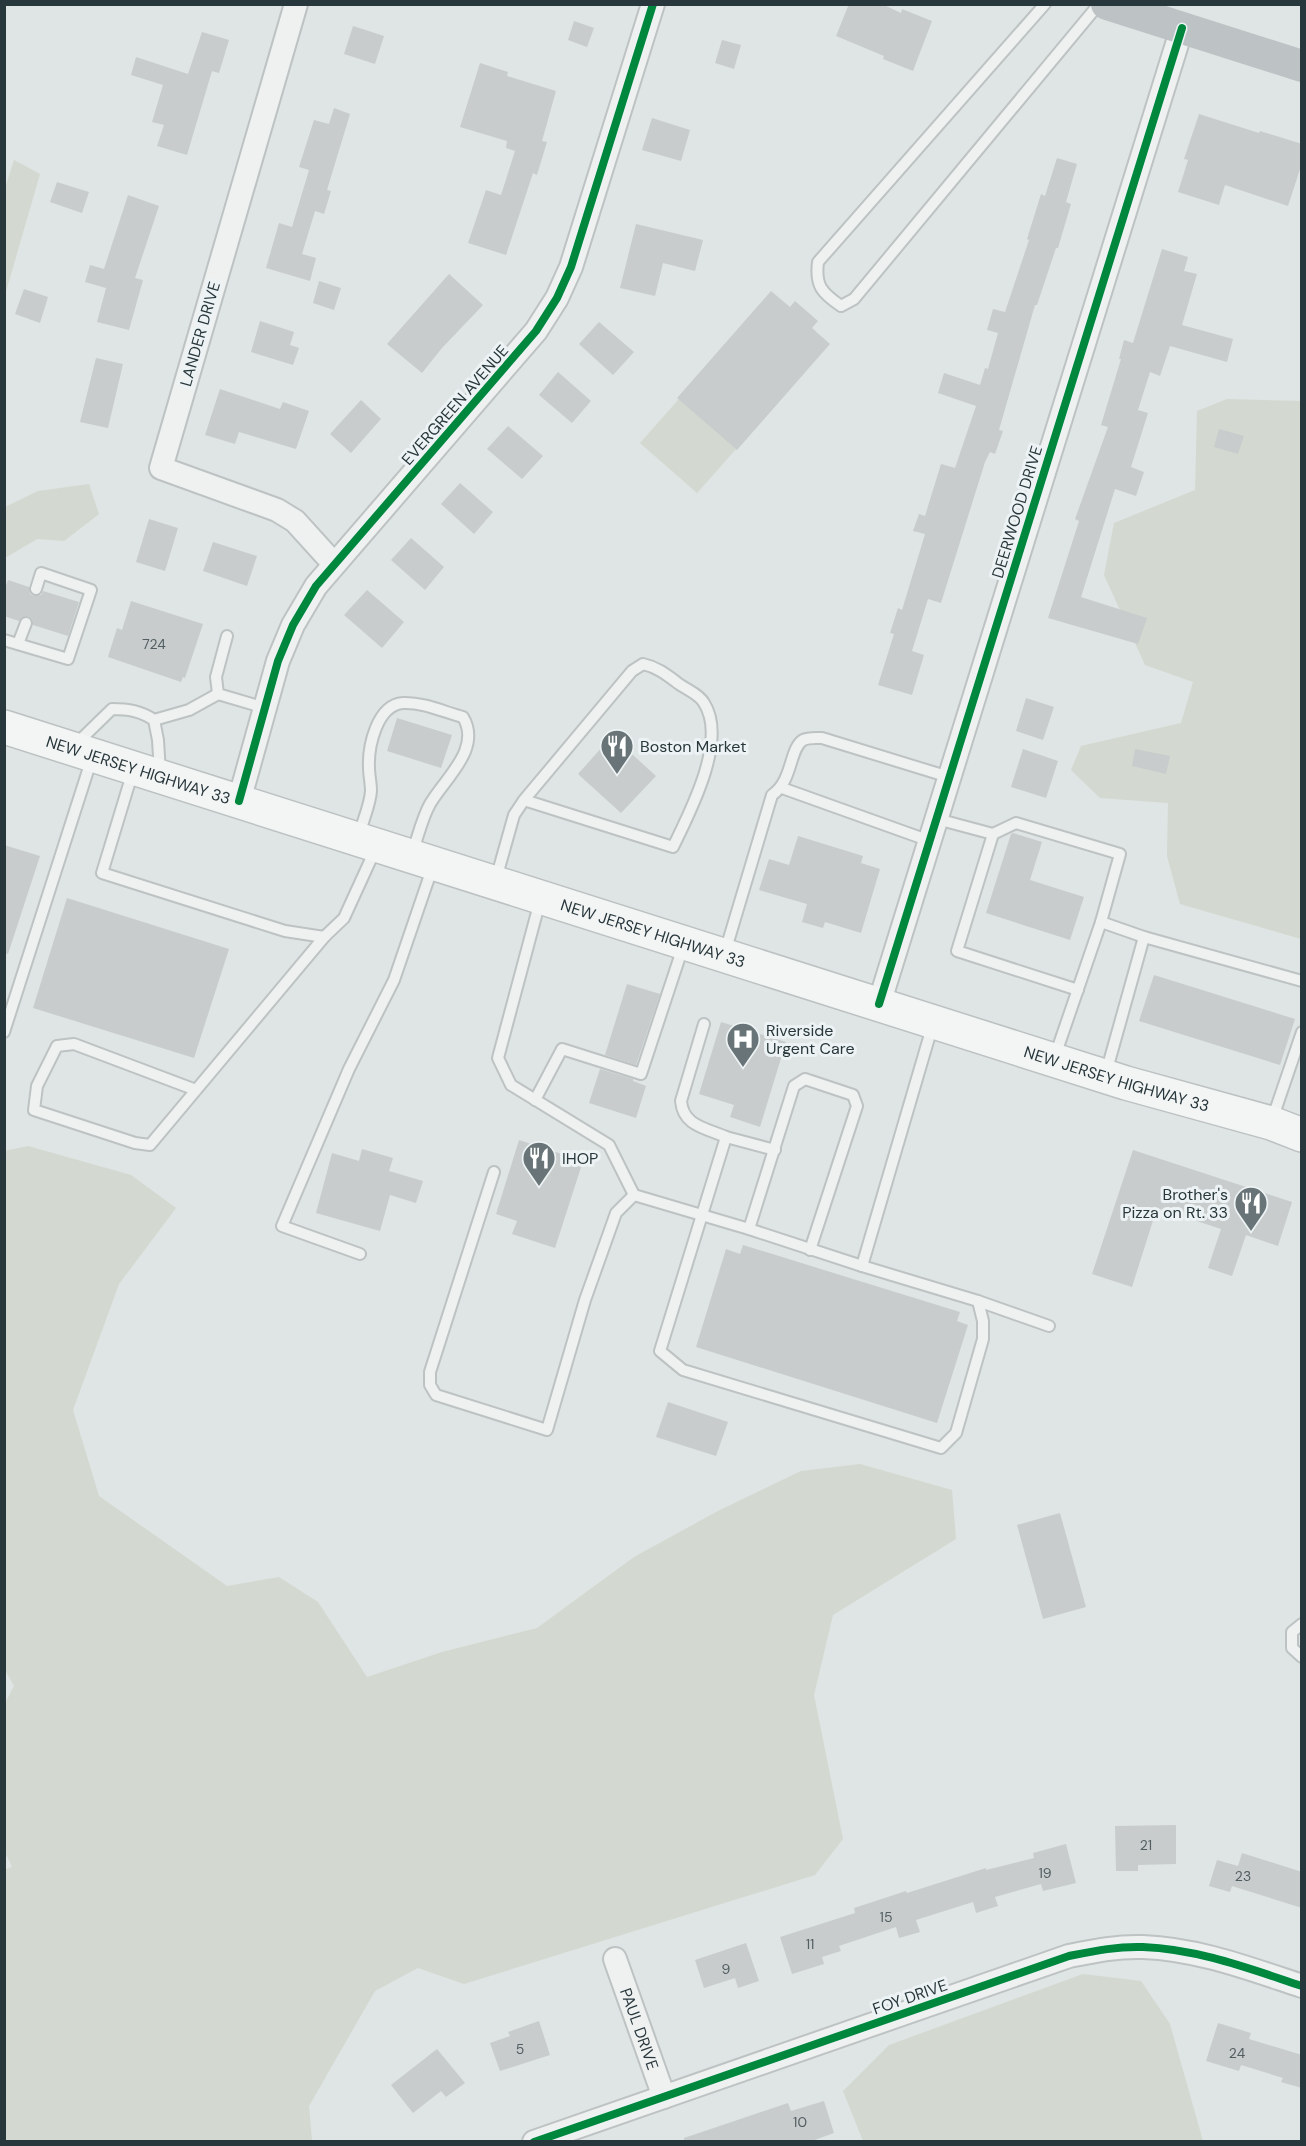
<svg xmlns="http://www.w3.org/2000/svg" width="1306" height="2146" font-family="'DM Sans',sans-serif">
<rect width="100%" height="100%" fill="#dfe4e4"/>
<g fill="#d3d9d0">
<path d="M14,160L40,174L5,295V188Z"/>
<path d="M679,399L736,449L697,493L640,443Z"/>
<path d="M1227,399L1301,401V939L1180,904L1167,856L1168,803L1100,798L1071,770L1081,746L1181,723L1193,682L1145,665L1104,575L1114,523L1195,490L1197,411Z"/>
<path d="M89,484L99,514L64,541L37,539L5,558V507L38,491Z"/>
<path d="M28,1146L131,1175L176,1208L119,1284L73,1410L99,1496L227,1586L279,1577L318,1602L367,1677L442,1652L537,1628L634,1557L716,1512L801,1471L860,1464L952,1490L956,1539L833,1615L814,1695L843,1839L815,1875L464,1984L418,1968L375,1991L309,2106L312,2141H5L4,1870L12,1867L4,1850V1705L14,1686L4,1668V1151Z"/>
<path d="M1083,1974L1141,1981L1170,2024L1203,2141H863L843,2091L889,2045Z"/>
</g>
<g fill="#c8cccc">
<path d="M849,4H882L901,13L902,9L932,21L913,71L883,59L884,56L836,36Z"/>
<path d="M574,21L594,28L587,47L568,40Z"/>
<path d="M353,26L384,36L375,64L344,54Z"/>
<path d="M202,32L229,40L219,73L212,71L187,155L157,146L164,125L152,122L163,85L131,75L136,57L188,74Z"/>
<path d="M722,40L741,45L734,69L715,63Z"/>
<path d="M480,63L508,72L507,76L556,91L542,141L547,142L537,175L533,173L506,255L468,243L486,190L501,195L515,151L506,148L507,141L460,127Z"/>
<path d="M334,108L350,114L327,190L331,191L324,214L315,211L302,254L316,258L310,281L266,268L279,223L292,227L309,170L299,167L314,120L329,124Z"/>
<path d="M1199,114L1259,133L1260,131L1302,144V163L1288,206L1225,185L1219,205L1178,192L1188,160L1184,159Z"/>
<path d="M652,118L690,130L681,161L642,150Z"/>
<path d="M1057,158L1077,164L1066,202L1071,204L1058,248H1056L1037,305H1035L999,430L1003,431L995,454L990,452L985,462L941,603L928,599L912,651L924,655L912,695L878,685L894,634L890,633L898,608L902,610L925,534L913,531L919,514L925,516L941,464L955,468L976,406L938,393L944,373L980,385L985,368L988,369L998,333L987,330L993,309L1005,312L1029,240L1027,239L1041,194L1045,196Z"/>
<path d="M57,182L89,192L82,213L50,202Z"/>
<path d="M128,195L159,206L135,278L143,280L129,330L97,322L106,288L85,282L90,265L104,269Z"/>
<path d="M636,224L703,240L695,271L663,263L655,296L620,288Z"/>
<path d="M1162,249L1188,257L1184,271L1197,274L1182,325L1233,339L1227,362L1170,346L1160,376L1150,372L1138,410L1148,413L1131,467L1144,472L1136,496L1115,489L1081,597L1147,618L1138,644L1048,618L1079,521L1075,519L1108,427L1101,425L1121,359H1119L1124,340L1133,343Z"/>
<path d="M449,274L483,305L442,348L422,373L387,344Z"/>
<path d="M319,281L341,288L334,310L313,303Z"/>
<path d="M24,289L48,297L40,323L15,314Z"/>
<path d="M771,291L790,307L795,301L818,321L812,328L830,344L737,450L677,398Z"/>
<path d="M260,321L294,332L290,345L299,348L293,365L251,352Z"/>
<path d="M599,322L634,352L613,375L579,344Z"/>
<path d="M96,358L123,364L108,428L80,422Z"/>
<path d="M558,372L591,401L572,423L539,395Z"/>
<path d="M220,389L280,409L283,402L309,411L296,449L239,432L235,444L205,435Z"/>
<path d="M361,400L381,419L351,453L330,434Z"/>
<path d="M508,426L543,456L522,479L487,449Z"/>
<path d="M1219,429L1244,436L1238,454L1214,447Z"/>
<path d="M460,483L493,512L474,534L441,504Z"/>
<path d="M149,519L178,528L165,571L136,562Z"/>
<path d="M411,538L444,567L425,590L391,560Z"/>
<path d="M213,542L257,556L247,586L203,571Z"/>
<path d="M8,580L29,587L30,594L34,596L41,595L43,591L79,602L68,636L33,625L32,619L28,616L22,617L19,621L4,616V591Z"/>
<path d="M367,590L404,622L382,648L344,615Z"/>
<path d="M131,601L203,624L185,678L183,677L181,682L108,657L117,628L122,630Z"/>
<path d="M1026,698L1054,707L1043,740L1016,731Z"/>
<path d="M397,718L452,735L441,768L387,751Z"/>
<path d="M612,736L656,776L621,813L578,774Z"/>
<path d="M1023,749L1058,761L1046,798L1011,787Z"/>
<path d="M1135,749L1170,756L1166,774L1132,766Z"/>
<path d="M1013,833L1042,842L1030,880L1084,897L1070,940L986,913L1011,834Z"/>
<path d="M798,836L863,856L861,863L880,869L861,933L825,922L823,928L802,922L807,904L759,890L769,859L789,865Z"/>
<path d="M4,845L40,856L8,954L4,953Z"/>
<path d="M67,898L229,949L194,1058L33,1008Z"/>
<path d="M1154,975L1295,1019L1280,1065L1139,1021Z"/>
<path d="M627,984L660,994L636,1065L605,1055Z"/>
<path d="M721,1022L786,1042L760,1127L730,1117L734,1105L699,1094Z"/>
<path d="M600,1069L633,1079V1081L646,1086L636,1118L589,1103Z"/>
<path d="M519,1140L583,1161L555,1248L512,1234L517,1221L496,1214Z"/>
<path d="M362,1149L393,1158L389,1171L423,1181L416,1203L390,1195L380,1231L316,1213L332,1153L359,1161Z"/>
<path d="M1133,1150L1292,1202L1278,1246L1246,1235L1232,1276L1208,1268L1221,1229L1157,1208L1132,1287L1092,1274Z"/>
<path d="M743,1245L960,1312L957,1321L968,1325L937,1423L696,1347L726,1249L740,1254Z"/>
<path d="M668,1402L728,1422L716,1456L656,1437Z"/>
<path d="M1060,1513L1086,1607L1043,1619L1017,1525Z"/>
<path d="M1176,1825V1864L1138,1865V1871H1116L1115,1826Z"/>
<path d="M1066,1844L1076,1883L1043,1891L1041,1884L995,1897L998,1906L976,1913L973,1902L916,1920L920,1932L899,1938L896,1927L839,1946L841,1951L822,1957L824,1964L792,1974L780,1937L855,1913L854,1908L906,1891L907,1893L986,1868V1870L1034,1858L1033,1853Z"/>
<path d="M1242,1853L1302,1872V1908L1232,1886L1230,1892L1209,1886L1217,1860L1238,1866Z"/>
<path d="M746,1943L759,1981L738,1988L735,1978L704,1988L695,1960Z"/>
<path d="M539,2021L550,2055L500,2071L490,2043L510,2036L508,2032Z"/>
<path d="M1218,2023L1251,2033L1249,2039L1302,2055V2088L1281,2082L1283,2078L1241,2065L1239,2071L1206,2061Z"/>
<path d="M437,2049L465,2083L446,2097L441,2091L413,2113L391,2085Z"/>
<path d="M824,2101L834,2133L809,2142H684V2138L788,2103L791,2111Z"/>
</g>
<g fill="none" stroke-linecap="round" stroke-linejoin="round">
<defs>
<g id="lane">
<path d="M1045,4L818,262C815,286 822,293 841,306L854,299L1099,4"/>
<path d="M227,636L216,677L218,694L265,708"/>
<path d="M4,640L68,659L91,590L41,573L36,589"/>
<path d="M18,644L26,623"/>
<path d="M154,720L189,710L218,694"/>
<path d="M75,745L112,709C128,709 141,711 154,720L158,740L160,773"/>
<path d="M133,771L102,873L285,931L324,937L344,918L376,848"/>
<path d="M782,788L930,841"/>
<path d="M937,819L993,834L957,951L1078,990"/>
<path d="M993,834L1016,823L1120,854L1101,922"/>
<path d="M359,836C362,822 370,806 371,791C371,783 369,775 369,768C368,746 377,705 403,703C423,702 444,712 463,717C482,749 445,778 430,804C422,818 418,837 412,853"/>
<path d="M496,879L514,815L524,800L632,671L643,664C657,667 667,675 679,684C686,689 700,695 704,703C728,740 690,812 673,847L524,800"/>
<path d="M540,901L498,1058L511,1085L609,1145L634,1195L749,1229L862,1266L933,1024"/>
<path d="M725,952L772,795C793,781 789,749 803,740C809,737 816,738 822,738L949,777"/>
<path d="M704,1024L681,1101C683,1126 706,1128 726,1137L660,1351L683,1370L941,1448L956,1433L983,1339V1321L978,1301"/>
<path d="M4,1032L92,758"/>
<path d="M1055,1056L1101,922L1144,937L1302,981"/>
<path d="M1106,1073L1144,937"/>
<path d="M196,1090L74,1044L57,1046L37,1086L34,1110L135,1143L150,1145L325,936"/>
<path d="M535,1100L562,1049L641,1074L683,947"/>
<path d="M1272,1120L1302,1032"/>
<path d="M726,1137L775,1150"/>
<path d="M494,1172L430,1372V1385L436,1395L547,1430L585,1300L616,1213L634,1195"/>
<path d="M749,1229L794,1086L805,1079L853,1095L857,1106L810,1250"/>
<path d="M360,1254L282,1226L349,1069L394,980L433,866"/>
<path d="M862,1266L978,1301L1049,1326"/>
<path d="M1302,1624L1292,1632V1648L1302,1657"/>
</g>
<g id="street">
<path d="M296,4L161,468L277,510L295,521L334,564"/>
<path d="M239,801L278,661L293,625L316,586L536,331L557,298L571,267L653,4"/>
<path d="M879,1004L1182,28"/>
<path id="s1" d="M615,1959L664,2097"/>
<path d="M534,2142L1069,1956C1094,1951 1118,1946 1143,1947C1198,1949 1250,1969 1302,1986"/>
</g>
<g id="primary">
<path id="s2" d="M4,727L1126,1083L1271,1123L1302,1135"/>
</g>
</defs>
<use href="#lane" stroke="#bdc2c2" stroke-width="14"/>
<use href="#street" stroke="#bdc2c2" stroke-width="26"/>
<use href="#primary" stroke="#bcc1c1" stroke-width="36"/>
<use href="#lane" stroke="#eff1f1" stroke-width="10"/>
<use href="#street" stroke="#eff1f1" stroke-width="22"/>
<path stroke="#bdc3c4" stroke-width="32" d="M1107,4L1302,66"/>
<use href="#primary" stroke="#f3f5f5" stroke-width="33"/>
<defs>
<g id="cycleway">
<path d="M239,801L278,661L293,625L316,586L536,331L557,298L571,267L653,4"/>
<path d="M879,1004L1182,28"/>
<path d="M534,2142L1069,1956C1094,1951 1118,1946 1143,1947C1198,1949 1250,1969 1302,1986"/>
</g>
</defs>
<use href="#cycleway" stroke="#edf3f4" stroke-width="11"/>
<use href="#cycleway" stroke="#00873e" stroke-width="8"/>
</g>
<defs>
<symbol id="restaurant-pin" viewBox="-11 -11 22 30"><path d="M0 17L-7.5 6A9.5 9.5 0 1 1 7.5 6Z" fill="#687477" stroke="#edf3f4"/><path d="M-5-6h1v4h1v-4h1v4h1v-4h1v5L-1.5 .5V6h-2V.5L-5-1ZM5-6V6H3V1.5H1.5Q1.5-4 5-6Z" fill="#fff"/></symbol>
<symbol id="hospital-pin" viewBox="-11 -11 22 30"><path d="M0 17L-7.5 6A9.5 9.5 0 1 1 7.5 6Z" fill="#687477" stroke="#edf3f4"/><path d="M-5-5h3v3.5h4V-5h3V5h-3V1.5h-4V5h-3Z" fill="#fff"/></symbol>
</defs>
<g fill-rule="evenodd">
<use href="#restaurant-pin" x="598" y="727" width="38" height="52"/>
<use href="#hospital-pin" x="724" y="1020" width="38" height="52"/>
<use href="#restaurant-pin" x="520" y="1139" width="38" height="52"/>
<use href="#restaurant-pin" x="1232" y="1184" width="38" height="52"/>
</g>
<g text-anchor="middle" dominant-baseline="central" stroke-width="6" stroke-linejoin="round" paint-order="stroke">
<g font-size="14" fill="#515d61">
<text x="154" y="644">724</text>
<text x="1146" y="1845">21</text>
<text x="1045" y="1873">19</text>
<text x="1243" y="1876">23</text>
<text x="886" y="1917">15</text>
<text x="810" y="1944">11</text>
<text x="726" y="1969">9</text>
<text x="520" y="2049">5</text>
<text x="1237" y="2053">24</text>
<text x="800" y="2122">10</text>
</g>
<g font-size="16" fill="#28373c" stroke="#edf3f4">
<text transform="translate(200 334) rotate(-74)">LANDER DRIVE</text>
<text transform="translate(455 405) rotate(-49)">EVERGREEN AVENUE</text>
<text transform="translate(1017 512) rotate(-73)">DEERWOOD DRIVE</text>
<text stroke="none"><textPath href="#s2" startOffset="141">NEW JERSEY HIGHWAY 33</textPath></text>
<text stroke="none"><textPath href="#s2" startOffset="681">NEW JERSEY HIGHWAY 33</textPath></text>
<text stroke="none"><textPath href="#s2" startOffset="1167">NEW JERSEY HIGHWAY 33</textPath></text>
<text transform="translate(910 1997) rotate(-19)">FOY DRIVE</text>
<text stroke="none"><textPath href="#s1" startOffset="74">PAUL DRIVE</textPath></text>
</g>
<g font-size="16" fill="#28373c" stroke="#edf3f4" text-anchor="start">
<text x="640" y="746">Boston Market</text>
<text x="766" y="1030">Riverside<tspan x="766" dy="18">Urgent Care</tspan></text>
<text x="562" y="1158">IHOP</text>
<text x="1228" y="1194" text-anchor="end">Brother's<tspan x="1228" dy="18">Pizza on Rt. 33</tspan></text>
</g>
</g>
<rect width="1306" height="2146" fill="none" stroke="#28373c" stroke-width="12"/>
</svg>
